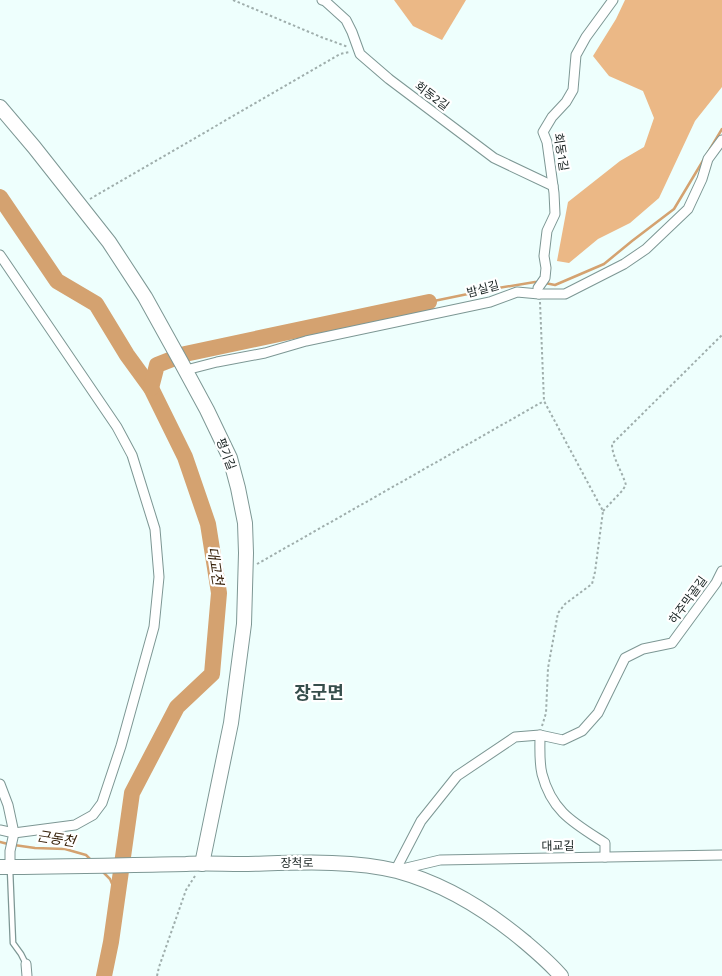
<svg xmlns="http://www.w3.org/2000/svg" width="722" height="976" font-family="'Fira Sans','Noto Sans KR',sans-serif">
<rect width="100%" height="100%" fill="#eefffd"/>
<g fill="#ebb886">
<path d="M394,0H466L442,40L413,26Z"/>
<path d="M625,0H722V87L695,121L659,198L630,223L598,239L569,263L557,261L568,202L620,161L644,147L654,118L643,91L609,76L593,56L616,19Z"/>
</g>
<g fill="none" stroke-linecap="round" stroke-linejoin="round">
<g stroke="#d4a270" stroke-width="2.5">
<path d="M545,283L555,285L604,264L632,241L674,209L722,129"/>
<path d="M429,302L492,289L535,282H539"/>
<path d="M0,842L8,844"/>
<path d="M14,845L35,848L65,849L86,855L92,861"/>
<path d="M101,870L110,879L117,895"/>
</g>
<g stroke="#d4a270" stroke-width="16">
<path d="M0,197L57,281L96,304L127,355L151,388L185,457L208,524L219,593L212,674L177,707L132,793L111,942L104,976"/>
<path d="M151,388L157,365L185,354L429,302"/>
</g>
<defs>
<path id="lane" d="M10,869L13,943L21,954L26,964"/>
<g id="street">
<path d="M322,0L325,1L346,20L352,32L360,54L389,79L494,158L553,186"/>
<path d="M0,255L117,427L132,455L155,529L159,577L154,627L121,746L102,803L93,815L75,825L14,833L0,830"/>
<path d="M539,294L538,288L545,278L546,268L544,256L547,231L555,214L554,193L547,142L543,132L552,117L566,102L573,90L576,55L586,37L613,0"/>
<path d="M186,370L217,362L265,353L306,341L490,302L517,292L539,294H565L624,264L646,249L688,209L702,179L708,159L722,140"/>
<path d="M0,784L8,805L14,833L10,851V867"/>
<path d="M605,857V843C574,823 552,812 542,774C539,762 540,748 540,735L563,740L582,731L598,713L625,658L643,649L672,643L716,583L722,571"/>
<path d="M398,870L440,860L722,855"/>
<path d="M395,871L421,821L457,776L515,737L540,735"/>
<path d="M26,964L27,976"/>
</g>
<g id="secondary">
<path d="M0,107L34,147L109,242L145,297L181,362L207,410L230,458L238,488L245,523L246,553L244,624L231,723L202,864"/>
<path d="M0,867C62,867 124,865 186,864C204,863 223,864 242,864C291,863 350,859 397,871C445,884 488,911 525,942C538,953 550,963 561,976"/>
</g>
</defs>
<use href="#lane" stroke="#7d9794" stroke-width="7"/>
<use href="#street" stroke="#7d9794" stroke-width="11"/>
<use href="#secondary" stroke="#7d9794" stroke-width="16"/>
<g stroke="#9faeac" stroke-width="2" stroke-dasharray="2.5 2.5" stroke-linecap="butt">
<path d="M233,0L321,37L348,47"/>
<path d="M90,199L340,54L350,52"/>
<path d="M540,302L544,401L603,511L595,572L592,584L565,604L558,613L548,668L546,713L542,726"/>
<path d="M603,511L622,491L626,485C622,471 612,457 612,444L722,335"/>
<path d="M257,564L544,401"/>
<path d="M157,976L159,967L186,890L195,876"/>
</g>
<use href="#lane" stroke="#fff" stroke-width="4.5"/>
<use href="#street" stroke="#fff" stroke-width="9"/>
<use href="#secondary" stroke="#fff" stroke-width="14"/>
</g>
<g text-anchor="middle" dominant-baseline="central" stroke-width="4.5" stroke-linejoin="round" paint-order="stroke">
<g font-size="12" fill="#172120" stroke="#fff">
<text transform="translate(432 96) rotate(37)">회동2길</text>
<text transform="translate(561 152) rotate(81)">회동1길</text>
<text transform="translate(483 289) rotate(-15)">밤실길</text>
<text transform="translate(226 454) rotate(69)">평기길</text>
<text transform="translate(688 600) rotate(-54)">하주막골길</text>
<text transform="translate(558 846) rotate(-1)">대교길</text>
<text x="297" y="863">장척로</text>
</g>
<g font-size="14" font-style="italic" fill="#39240d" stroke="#fff">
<text transform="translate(215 566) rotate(81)">대교천</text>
<text transform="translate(56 839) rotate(9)">근동천</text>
</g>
<g font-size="18" font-weight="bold" fill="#364e4c" stroke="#fff">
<text x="319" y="693">장군면</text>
</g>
</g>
</svg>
